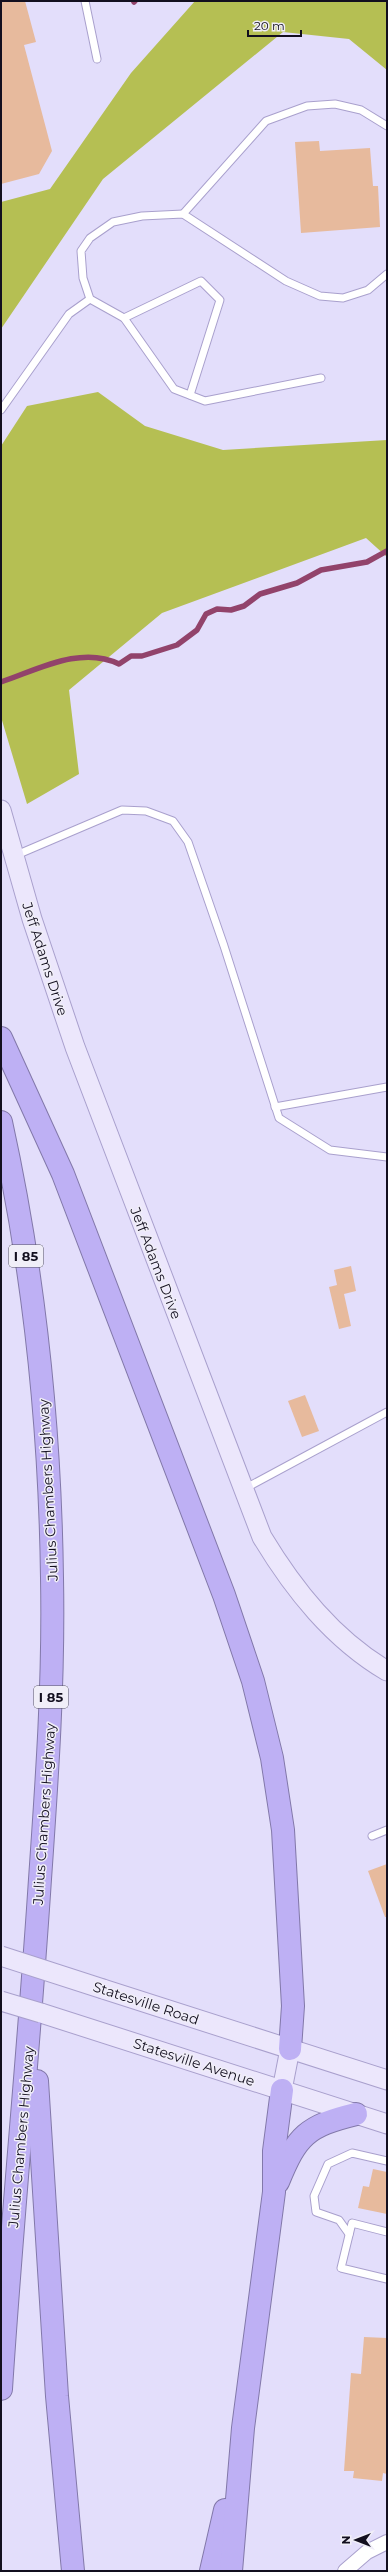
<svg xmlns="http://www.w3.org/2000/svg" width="388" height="2572" font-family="Montserrat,sans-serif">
<rect width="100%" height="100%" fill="#e3defb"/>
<g fill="#b5bf53">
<path d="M195,1H387V70L349,39L283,32L103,179L1,329V202L50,189L131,73Z"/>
<path d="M98,392L145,426L223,450L387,440V557L366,538L162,613L69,690L79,774L27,804L1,717V446L27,406Z"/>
</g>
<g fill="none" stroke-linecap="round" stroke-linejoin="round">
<g stroke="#92436b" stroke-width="5.5">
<path d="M134,2L135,1"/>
<path d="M1,682C37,670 81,645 119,664L131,656H142L177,645L197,630L206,614L217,609L231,610L244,606L260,594L297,583L321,570L367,562L387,551"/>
</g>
</g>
<g fill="#e7ba9d">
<path d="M1,1H25L36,42L24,45L52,151L39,174L1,184Z"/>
<path d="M319,141L320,151L370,148L373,186H378L380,227L301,233L295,142Z"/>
<path d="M351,1266L356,1291L344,1294L351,1326L339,1329L329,1287L337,1285L334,1270Z"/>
<path d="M305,1395L319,1431L302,1437L288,1401Z"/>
<path d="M387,1864V1917H385L368,1871Z"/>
<path d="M373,2169L387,2172V2214L358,2208L363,2186L369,2187Z"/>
<path d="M364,2337L387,2338V2474L383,2473L382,2481L353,2478L354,2471H344L351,2373L361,2374Z"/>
</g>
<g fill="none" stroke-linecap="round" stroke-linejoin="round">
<defs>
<g id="lane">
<path d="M85,1L97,59"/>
<path d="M183,214L266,121L307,106L335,104L361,110L387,126"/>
<path d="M124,318L201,281L220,300L190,395"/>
<path d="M321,378L205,401L174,389L124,318L90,299L83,278L81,251L90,238L113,222L142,216L183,214L286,281L320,296L343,298L368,290L387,274"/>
<path d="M1,410L69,314L90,299"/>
<path d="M14,856L122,810L146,811L173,821L188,842L224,946L279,1118L330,1150L387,1157"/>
<path d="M275,1107L387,1087"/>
<path d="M244,1489L387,1412"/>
<path d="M372,1836L387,1830"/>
<path d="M387,2232L352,2223L341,2268L387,2279"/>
<path d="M349,2234L339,2220L316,2212L314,2196L328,2164L352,2153L387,2161"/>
</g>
<path id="street" d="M345,2571L367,2552L387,2542"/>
<g id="secondary">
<path d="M1,810L32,919L75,1047L262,1537C294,1590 333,1639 387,1671"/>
<path d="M103,1989L387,2080"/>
<path d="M41,2013L387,2124"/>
<path d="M282,2090L290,2049"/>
</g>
<g id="highway">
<path d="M1,1038L63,1174L224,1595L253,1681L272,1758L283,1830L293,2006L290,2049"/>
<path d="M1,1122C34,1272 50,1425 52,1578C54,1679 47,1779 40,1879C29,2049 12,2219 1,2389"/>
<path d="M37,2081L57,2396L73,2571"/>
<path d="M278,2182C297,2135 307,2126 356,2114"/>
<path d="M211,2571L225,2510"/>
<path d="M231,2571L243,2428L274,2192V2151L282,2090"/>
</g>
</defs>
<use href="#lane" stroke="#a9a0cd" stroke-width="9"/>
<use href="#street" stroke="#a9a0cd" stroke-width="16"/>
<use href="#secondary" stroke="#a9a0cd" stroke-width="21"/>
<use href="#highway" stroke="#8278a9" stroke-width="24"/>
<use href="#lane" stroke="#fff" stroke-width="7"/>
<use href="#street" stroke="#fff" stroke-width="14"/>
<use href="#secondary" stroke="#ece7fc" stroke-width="19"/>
<use href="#highway" stroke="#beb0f4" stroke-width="22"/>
<defs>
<g id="secondary-bridge">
<path d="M1,1956L103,1989"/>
<path d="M1,2001L41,2013"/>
</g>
</defs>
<use href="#secondary-bridge" stroke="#a9a0cd" stroke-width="21" stroke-linecap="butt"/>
<use href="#secondary-bridge" stroke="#ece7fc" stroke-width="19"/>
</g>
<g text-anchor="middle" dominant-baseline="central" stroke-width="3" stroke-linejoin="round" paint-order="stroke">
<g fill="#f0eef8" stroke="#555260" stroke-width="1">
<rect x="9" y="1245" width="34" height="22" rx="3"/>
<rect x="34" y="1686" width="34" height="22" rx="3"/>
</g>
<g font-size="13" font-weight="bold" fill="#130f1f">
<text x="26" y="1256">I 85</text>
<text x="51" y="1697">I 85</text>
</g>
<g font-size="14" fill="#130f1f" stroke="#f0eef8">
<text transform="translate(45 959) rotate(72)">Jeff Adams Drive</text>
<text transform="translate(156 1263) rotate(69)">Jeff Adams Drive</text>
<text transform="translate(48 1490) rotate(-93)">Julius Chambers Highway</text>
<text transform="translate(44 1814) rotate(-86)">Julius Chambers Highway</text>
<text transform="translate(146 2003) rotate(18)">Statesville Road</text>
<text transform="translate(194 2062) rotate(18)">Statesville Avenue</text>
<text transform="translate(21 2137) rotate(-85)">Julius Chambers Highway</text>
</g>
</g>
<rect width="388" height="2572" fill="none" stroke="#130f1f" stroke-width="4"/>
<g transform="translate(356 2540) rotate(270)" stroke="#f0eef8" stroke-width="3" paint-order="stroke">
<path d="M0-3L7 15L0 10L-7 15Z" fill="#130f1f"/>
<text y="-6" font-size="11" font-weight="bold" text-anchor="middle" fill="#130f1f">N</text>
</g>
<path d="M248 30v6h53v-6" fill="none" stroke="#130f1f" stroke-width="2"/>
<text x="254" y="30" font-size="12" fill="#130f1f" stroke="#f0eef8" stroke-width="3" paint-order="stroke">20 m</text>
</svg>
